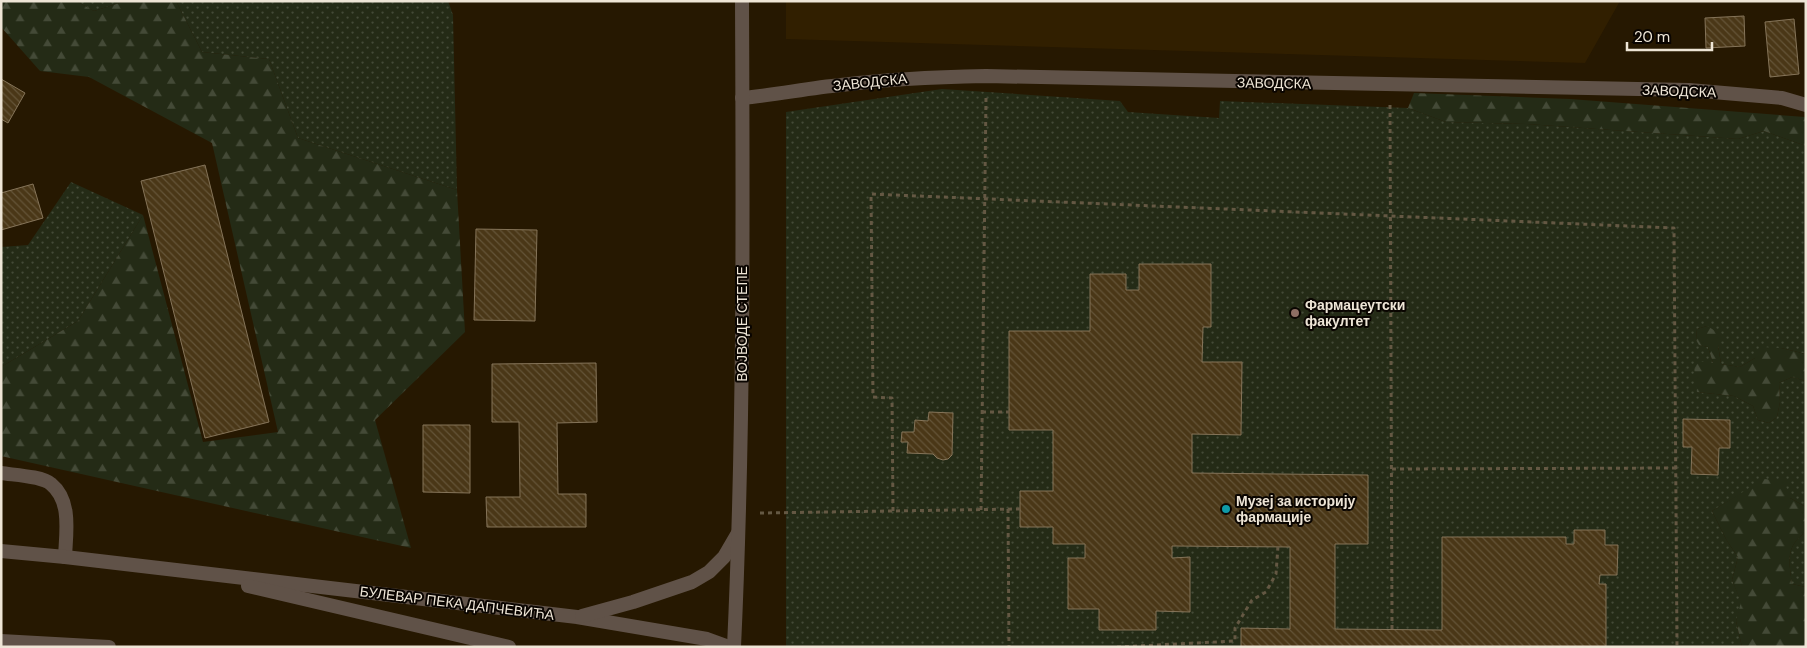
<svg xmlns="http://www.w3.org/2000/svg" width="1807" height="648" font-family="'DM Sans',sans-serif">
<defs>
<pattern id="grass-dots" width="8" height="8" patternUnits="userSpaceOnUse" patternTransform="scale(1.25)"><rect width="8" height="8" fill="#242b16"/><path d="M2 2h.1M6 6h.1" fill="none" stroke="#444a37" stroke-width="1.8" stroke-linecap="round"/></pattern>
<pattern id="forest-firs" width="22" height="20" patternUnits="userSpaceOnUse" patternTransform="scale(1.25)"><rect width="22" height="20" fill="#242b16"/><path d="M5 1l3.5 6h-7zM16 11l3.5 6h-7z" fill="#444a37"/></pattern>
<pattern id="building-back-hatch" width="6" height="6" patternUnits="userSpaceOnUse" patternTransform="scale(1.25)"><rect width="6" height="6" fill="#4a3717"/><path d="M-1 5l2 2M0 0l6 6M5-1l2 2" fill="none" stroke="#645438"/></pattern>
</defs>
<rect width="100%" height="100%" fill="#261801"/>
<path fill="#311f00" d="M786,1H1620L1585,63L786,39Z"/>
<g fill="url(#grass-dots)">
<path d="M76,1H126L94,11Z"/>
<path d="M176,1H448L453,15L457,190L298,138L269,59L202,52Z"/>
<path d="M942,89L1120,101L1128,112L1219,118L1220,101L1408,108L1446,122L1527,124L1738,139L1764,131L1806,146V354L1781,348L1755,358L1740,367L1721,364L1718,345L1707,326L1697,329L1696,340L1700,345L1708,347L1713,363L1697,392L1734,396L1753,406L1758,420L1769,423L1777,417L1780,402L1779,383L1792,377L1806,381V507L1790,498L1744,492L1712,511L1727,541L1738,557L1732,580L1742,603L1736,621L1742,647H786V112Z"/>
<path d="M71,182L143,215L78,321L1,367V247L28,245Z"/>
<path d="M1806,532V587L1792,584C1789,562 1785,546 1806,532Z"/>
</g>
<g fill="url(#forest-firs)">
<path d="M1,1H76L94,11L126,1H176L202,52L269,59L298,138L457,190L465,332L375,420L411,548L1,456V367L78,321L143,215L203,442L278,432L212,143L89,77L40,71L1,27Z"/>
<path d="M1414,93L1570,99L1805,117L1806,146L1764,131L1738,139L1527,124L1446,122L1408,108Z"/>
<path d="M1707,326L1724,336L1718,345L1721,364L1740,367L1755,358L1760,347L1781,348L1806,354V381L1792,377L1779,383L1780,402L1777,417L1769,423L1758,420L1753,406L1734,396L1697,392L1695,382L1694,361L1713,363L1708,347L1699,345L1696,340L1697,329Z"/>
<path d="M1764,479L1784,481L1790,498L1806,507V532C1785,546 1789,562 1792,584L1806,587V647H1742L1736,621L1741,602L1732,580L1738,557L1727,541L1712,511Z"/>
</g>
<g fill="url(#building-back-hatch)" stroke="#857459">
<path d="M1744,16L1745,46L1706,48L1705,18Z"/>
<path d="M1794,19L1799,74L1770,77L1765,22Z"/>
<path d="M1,79L25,93L8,123L1,119Z"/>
<path d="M205,165L269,422L205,438L141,181Z"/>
<path d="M33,184L43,218L1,230V193Z"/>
<path d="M476,229L537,230L535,321L474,320Z"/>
<path d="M1139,264H1211V327H1203L1202,362H1242L1241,435L1192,434V473L1368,475V544H1335V629L1442,630V537H1566V544H1574V530H1605V545H1618L1617,575H1600L1599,584H1606V647H1241V628L1290,629V547L1172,546V558L1190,557V612L1156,611V630H1099V609H1068V558H1085V544H1053V527H1020V491H1053V430H1009V331H1090V274H1126V290H1139Z"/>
<path d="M596,363L597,422L557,423L558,494H586V527H487L486,497H520L519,422H492V364Z"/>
<path d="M929,412L953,413L952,455L948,459L943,460L937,458L933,454L907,453L908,442H901L902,432H914L915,420L928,421Z"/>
<path d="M1683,419L1730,420V448H1719L1718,475L1691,474L1692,447H1683Z"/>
<path d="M423,425H470V493L423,492Z"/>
</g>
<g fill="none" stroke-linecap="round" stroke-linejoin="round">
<g stroke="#645843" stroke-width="3" stroke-dasharray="4 4" stroke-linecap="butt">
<path d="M1390,105L1392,629"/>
<path d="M982,412H1009"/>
<path d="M1392,469L1676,468"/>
<path d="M1008,509L1009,647"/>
<path d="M981,510L986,96"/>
<path d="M893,511L892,398L873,397L871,194L1674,228L1677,647"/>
<path d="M760,513L1020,509"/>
<path d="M1117,647L1235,641V628L1252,600L1266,592L1276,574L1278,546"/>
</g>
<g stroke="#605248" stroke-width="14">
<path d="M1,473C13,475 42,476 51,484C72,501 66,533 65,557"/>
<path d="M1,641L109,647"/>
</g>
<path stroke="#605248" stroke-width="14" d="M742,98C776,95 808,88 841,85C889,79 937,77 986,76L1689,90L1782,98L1806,105"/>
<g stroke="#605248" stroke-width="14">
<path d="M1,551L65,557L577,617L707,639L729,647"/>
<path d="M248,586L509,647"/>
<path d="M582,616L633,602L692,582L709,572L724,557L738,533"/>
<path d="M734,647C744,432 743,217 742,1"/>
</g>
</g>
<circle fill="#8d6e63" stroke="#0a0501" stroke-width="2" cx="1295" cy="313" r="5"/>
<circle fill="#0f9aa8" stroke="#0a0501" stroke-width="2" cx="1226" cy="509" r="5"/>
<g text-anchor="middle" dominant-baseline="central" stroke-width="4" stroke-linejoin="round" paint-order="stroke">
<g font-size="14" fill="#eee5d6" stroke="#0a0501">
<text transform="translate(870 82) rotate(-6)">ЗАВОДСКА</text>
<text transform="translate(1274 83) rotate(1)">ЗАВОДСКА</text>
<text transform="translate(1679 91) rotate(2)">ЗАВОДСКА</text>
<text transform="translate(742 324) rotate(-90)">ВОЈВОДЕ СТЕПЕ</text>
<text transform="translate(457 603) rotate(7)">БУЛЕВАР ПЕКА ДАПЧЕВИЋА</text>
</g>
<g font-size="14" font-weight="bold" fill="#eee5d6" stroke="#0a0501" text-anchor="start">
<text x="1305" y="305">Фармацеутски<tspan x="1305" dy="16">факултет</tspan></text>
<text x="1236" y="501">Музеј за историју<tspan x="1236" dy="16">фармације</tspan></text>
</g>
</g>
<rect width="1807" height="648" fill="none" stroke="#eee5d6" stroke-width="5"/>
<path d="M1627 42v8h85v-8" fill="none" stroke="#eee5d6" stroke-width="2.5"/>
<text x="1634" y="42" font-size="15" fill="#eee5d6" stroke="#0a0501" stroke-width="4" paint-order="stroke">20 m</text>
</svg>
